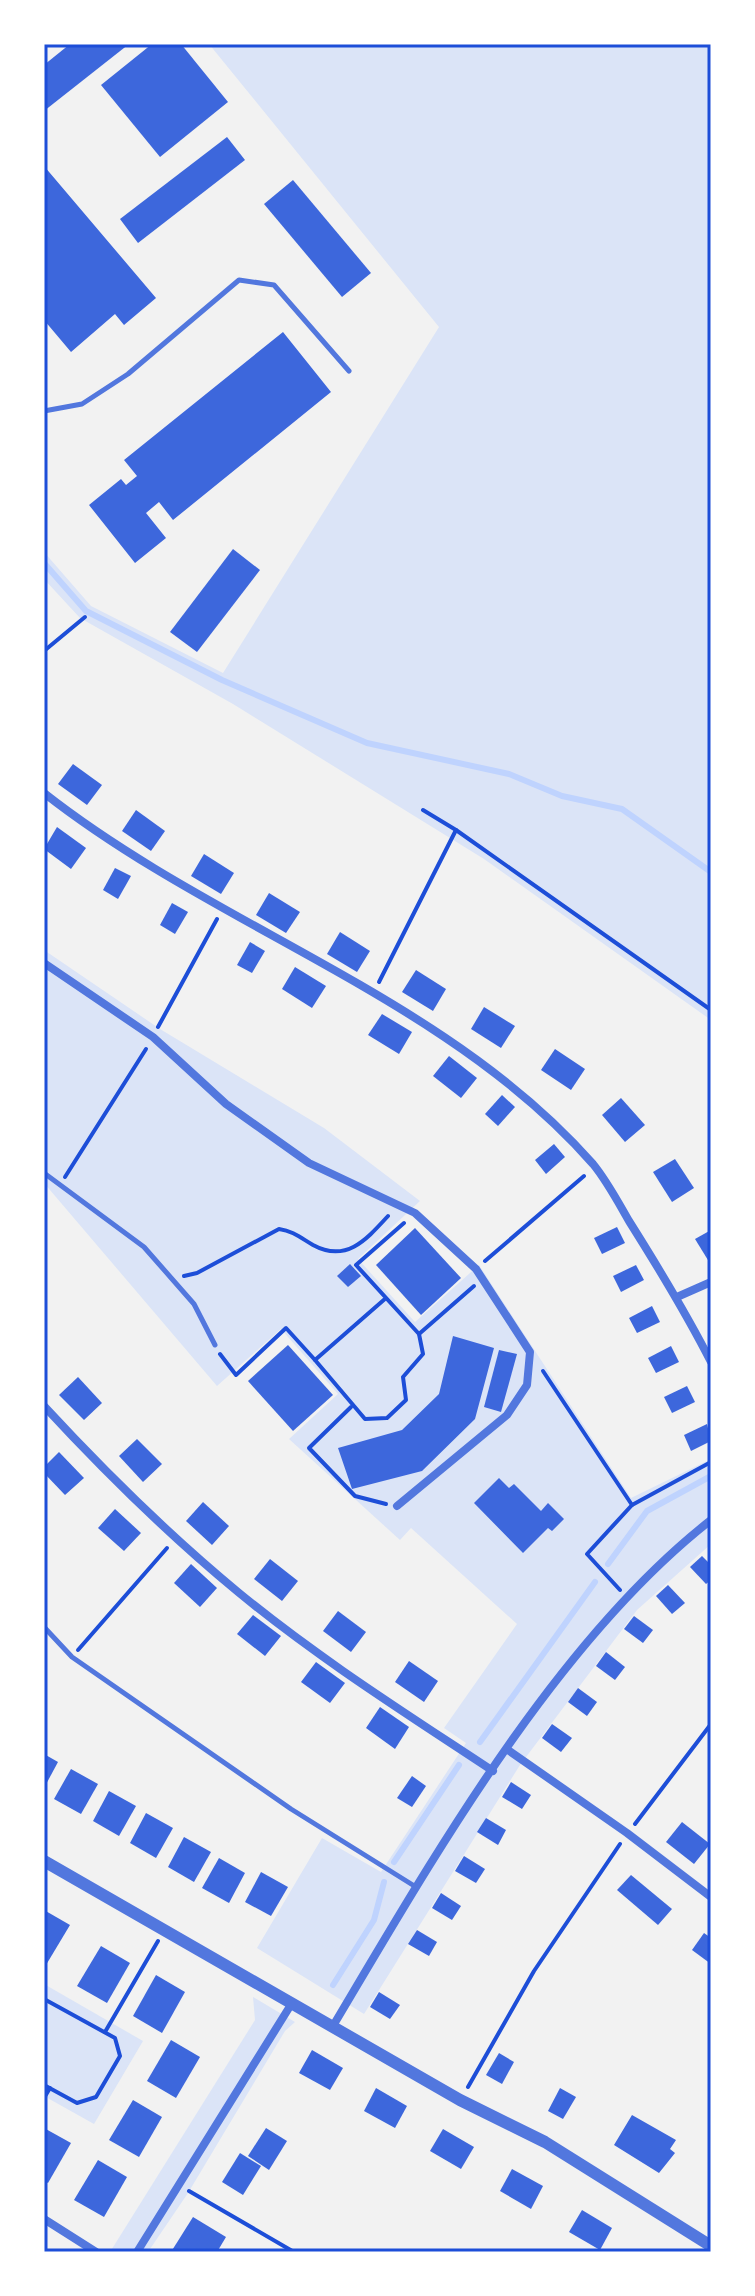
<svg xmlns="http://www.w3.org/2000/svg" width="755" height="2296" font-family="Montserrat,sans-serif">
<rect width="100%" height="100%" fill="#f2f2f2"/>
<g fill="#dbe4f7">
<path d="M209,44H711V1020L484,859L233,704L80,618L44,579V552L91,606L223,673L439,327Z"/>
<path d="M44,950L160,1029L324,1128L420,1201L358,1259L415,1322L479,1265L631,1498L711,1459V1544L637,1610L520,1765L364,2014L257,1948L322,1838L381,1872L466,1743L444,1728L517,1624L411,1528L400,1540L289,1439L338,1394L281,1329L217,1386L44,1183Z"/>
<path d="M44,1984L143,2041L94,2124L44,2096Z"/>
<path d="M253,1997L295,2022L285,2031L188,2193L148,2252H110L255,2020Z"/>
</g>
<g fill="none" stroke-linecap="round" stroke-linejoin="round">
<g stroke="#bfd3fe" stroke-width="6">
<path d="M44,563L86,611L222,680L367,743L509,774L562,796L622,809L711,872"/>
<path d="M608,1564L647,1511L711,1476"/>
<path d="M480,1742L595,1582"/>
<path d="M394,1862L459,1765"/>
<path d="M333,1985L374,1920L384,1882"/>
</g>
</g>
<g fill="#3d67dc">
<path d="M70,44H129L44,111V65Z"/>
<path d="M152,44H181L228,102L160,157L101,85Z"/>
<path d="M227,137L245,160L138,243L120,219Z"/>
<path d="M44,166L156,298L124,325L115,314L71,352L44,320Z"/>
<path d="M293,180L371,273L342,297L264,204Z"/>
<path d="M283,332L331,392L173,520L159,502L146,513L166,538L135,563L89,505L121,479L126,485L137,476L124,460Z"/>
<path d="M233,549L260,570L197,652L170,632Z"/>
<path d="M73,764L102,785L87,805L58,784Z"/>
<path d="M136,810L165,831L151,851L122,831Z"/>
<path d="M57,827L86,848L71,869L44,849Z"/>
<path d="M204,854L234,873L221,894L191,876Z"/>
<path d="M115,868L131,876L118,899L103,890Z"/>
<path d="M269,893L300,912L286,933L256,915Z"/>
<path d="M172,903L188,912L175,934L160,925Z"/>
<path d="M340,932L370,951L357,972L327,954Z"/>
<path d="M250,942L265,951L252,973L237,965Z"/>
<path d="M295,967L326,986L312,1008L282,989Z"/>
<path d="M416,970L446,989L433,1011L402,992Z"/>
<path d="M484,1007L515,1026L501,1048L471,1029Z"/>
<path d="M382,1014L412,1032L399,1054L368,1035Z"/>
<path d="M555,1049L585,1069L571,1090L541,1070Z"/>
<path d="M449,1056L477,1078L461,1098L433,1076Z"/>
<path d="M502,1095L515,1107L498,1126L485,1114Z"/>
<path d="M621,1098L645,1125L625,1142L602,1115Z"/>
<path d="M554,1144L565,1157L546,1174L535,1160Z"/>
<path d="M675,1159L694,1188L672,1202L653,1172Z"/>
<path d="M617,1227L625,1243L602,1254L594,1238Z"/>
<path d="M415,1228L461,1278L421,1315L376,1265Z"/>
<path d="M711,1230V1265L695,1239Z"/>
<path d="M350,1264L361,1276L348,1287L337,1276Z"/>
<path d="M636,1265L644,1280L621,1292L613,1276Z"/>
<path d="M652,1306L660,1322L637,1333L629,1318Z"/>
<path d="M453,1336L494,1348L475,1419L422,1471L352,1489L338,1448L402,1430L439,1394Z"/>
<path d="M288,1345L333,1395L293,1431L248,1381Z"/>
<path d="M671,1346L679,1362L656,1373L648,1358Z"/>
<path d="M499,1350L517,1354L501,1412L484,1407Z"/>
<path d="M78,1377L102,1403L84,1420L59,1395Z"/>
<path d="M687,1386L695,1402L672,1413L664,1397Z"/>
<path d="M707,1424L711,1441L691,1451L684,1435Z"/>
<path d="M137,1439L162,1464L143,1482L119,1456Z"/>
<path d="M59,1452L84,1478L65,1495L44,1473V1467Z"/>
<path d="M499,1478L509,1488L514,1484L541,1511L548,1503L564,1519L552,1531L548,1528L523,1553L474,1503Z"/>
<path d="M203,1502L229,1526L212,1545L186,1521Z"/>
<path d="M115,1509L141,1533L124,1551L98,1528Z"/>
<path d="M702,1556L711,1565V1580L706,1584L690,1567Z"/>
<path d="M270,1559L298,1581L282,1601L254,1579Z"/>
<path d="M191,1564L217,1588L200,1607L174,1583Z"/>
<path d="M668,1585L685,1603L672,1614L656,1596Z"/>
<path d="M338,1611L366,1632L351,1652L323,1631Z"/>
<path d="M253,1615L281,1636L265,1656L237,1634Z"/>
<path d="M634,1616L653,1630L643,1643L624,1629Z"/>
<path d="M606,1652L625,1667L615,1680L596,1666Z"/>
<path d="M409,1661L438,1681L424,1702L395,1682Z"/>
<path d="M316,1662L345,1683L330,1703L301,1682Z"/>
<path d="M578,1688L597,1702L587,1716L568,1702Z"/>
<path d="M380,1707L409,1727L395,1749L366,1728Z"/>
<path d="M552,1724L572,1738L561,1752L542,1738Z"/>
<path d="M44,1754L58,1762L44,1788Z"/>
<path d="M71,1769L98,1784L81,1814L54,1799Z"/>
<path d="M412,1776L426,1786L412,1807L397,1798Z"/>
<path d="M511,1782L531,1795L522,1809L502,1797Z"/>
<path d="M109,1791L136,1806L119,1836L93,1821Z"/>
<path d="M146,1813L173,1828L156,1858L130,1843Z"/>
<path d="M486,1818L506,1830L498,1845L477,1832Z"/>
<path d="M682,1822L710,1844L694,1864L666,1842Z"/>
<path d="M184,1837L211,1852L194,1882L168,1867Z"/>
<path d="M464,1856L485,1869L476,1883L455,1871Z"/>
<path d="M219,1858L245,1873L229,1903L202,1888Z"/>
<path d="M261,1872L288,1887L271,1916L245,1902Z"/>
<path d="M631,1875L672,1909L658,1925L617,1890Z"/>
<path d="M441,1893L461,1906L452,1920L432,1908Z"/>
<path d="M44,1910L70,1925L46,1965L44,1964Z"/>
<path d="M417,1930L437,1942L429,1956L408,1944Z"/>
<path d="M704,1933L711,1938V1964L692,1950Z"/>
<path d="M101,1946L130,1963L107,2003L77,1986Z"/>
<path d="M156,1975L185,1992L162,2033L133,2016Z"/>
<path d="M379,1992L400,2005L390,2019L370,2007Z"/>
<path d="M171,2040L200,2057L176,2098L147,2081Z"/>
<path d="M312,2050L343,2068L330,2090L299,2073Z"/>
<path d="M499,2053L514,2062L502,2084L486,2075Z"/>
<path d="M376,2088L407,2106L395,2128L364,2111Z"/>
<path d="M560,2088L576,2097L563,2119L548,2111Z"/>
<path d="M133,2100L162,2117L139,2157L109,2140Z"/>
<path d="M632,2115L676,2140L670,2149L675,2153L659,2173L614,2145Z"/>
<path d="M44,2128L71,2143L48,2183L44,2181Z"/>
<path d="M266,2128L287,2141L269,2170L248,2156Z"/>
<path d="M443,2129L474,2147L461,2169L430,2151Z"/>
<path d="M240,2153L261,2166L243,2195L222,2182Z"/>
<path d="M98,2160L127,2177L104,2217L74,2200Z"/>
<path d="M512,2169L543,2186L531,2209L500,2191Z"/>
<path d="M582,2210L612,2228L600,2250L569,2232Z"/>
<path d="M193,2217L226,2237L217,2252H171Z"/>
</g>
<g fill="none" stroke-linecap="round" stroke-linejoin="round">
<g stroke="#1d4ed8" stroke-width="4">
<path d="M44,651L85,617"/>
<path d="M423,810L456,830L711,1010"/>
<path d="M379,982L456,830"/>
<path d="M158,1027L217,919"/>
<path d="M65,1177L146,1049"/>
<path d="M485,1261L584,1176"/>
<path d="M184,1276L197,1273L279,1229C293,1231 301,1238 313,1245C346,1263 366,1240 388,1216"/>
<path d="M386,1298L315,1360L365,1419L387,1418L406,1400L403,1377L423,1354L419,1334L356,1265L404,1223"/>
<path d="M419,1334L474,1286"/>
<path d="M220,1354L236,1375L286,1328L315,1360"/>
<path d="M543,1371L632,1505"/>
<path d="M351,1407L309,1448L355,1496L386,1504"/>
<path d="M620,1590L587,1554L632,1505L711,1462"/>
<path d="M78,1650L167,1548"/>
<path d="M635,1824L711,1724"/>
<path d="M44,1999L115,2038L120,2056L96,2097L77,2103L44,2085"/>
<path d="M105,2032L158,1941"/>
<path d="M468,2087L534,1971L620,1844"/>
<path d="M44,2098L50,2088"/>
<path d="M189,2191L294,2252"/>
</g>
<g stroke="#5277de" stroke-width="5">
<path d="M44,411L82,404L128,374L239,280L274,285L349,371"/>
<path d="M44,1173L144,1247L194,1304L215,1345"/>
<path d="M44,1627L72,1657L291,1809L416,1887"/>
</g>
<g stroke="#5277de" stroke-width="8">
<path d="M44,793C217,929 447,997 593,1164C607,1181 618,1202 629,1221C658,1267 686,1313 711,1362"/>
<path d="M44,963L153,1037L226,1104L309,1163L415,1213L476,1269L530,1352L527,1385L507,1415L397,1506"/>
<path d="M677,1297L711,1282"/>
<path d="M44,1406C105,1472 169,1535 238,1592C318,1658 407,1714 493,1771"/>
<path d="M508,1750L627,1833L711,1897"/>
<path d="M333,2026C433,1858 556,1641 711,1520"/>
<path d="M44,2219L96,2252"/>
<path d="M137,2252L292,2003"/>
</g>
<path stroke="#5277de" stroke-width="12" d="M44,1861L460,2100L545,2142L711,2246"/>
</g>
<rect width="755" height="2296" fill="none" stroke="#ffffff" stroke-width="92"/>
<rect x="46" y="46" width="663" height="2204" fill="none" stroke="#1d4ed8" stroke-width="3"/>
</svg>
